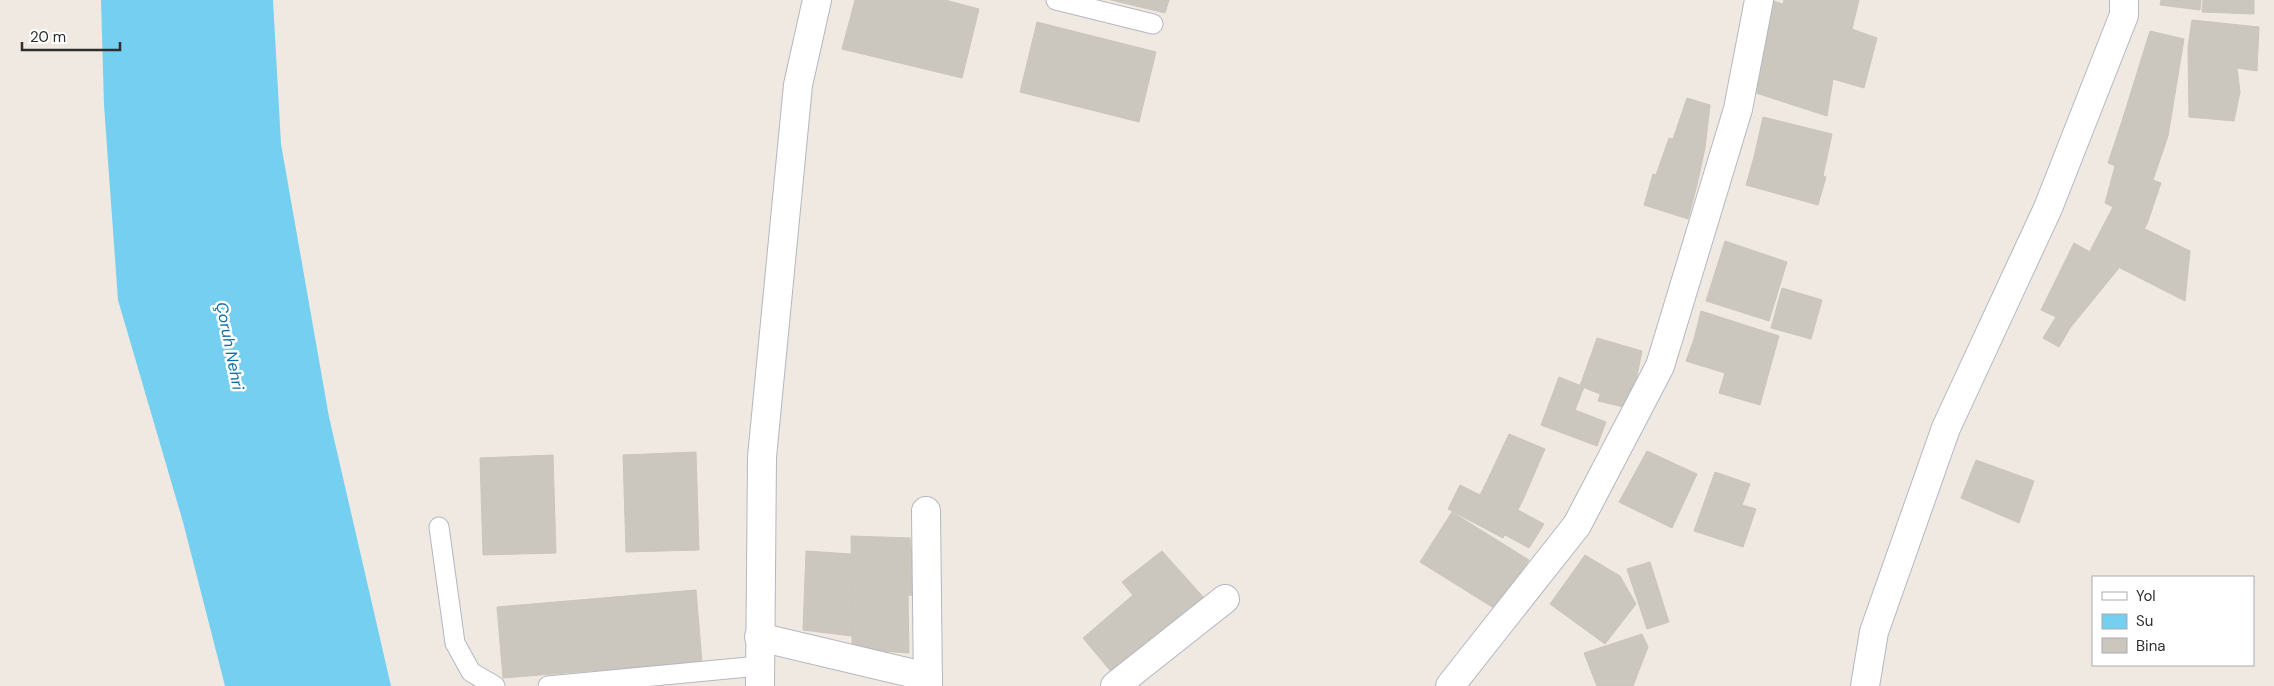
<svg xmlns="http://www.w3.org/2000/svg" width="2274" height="686" font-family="'DM Sans',sans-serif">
<rect width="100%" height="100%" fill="#efe9e1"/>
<path fill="#75cff0" d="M101,0H273L281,144L329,417L391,686H225L183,522L118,300L104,105Z"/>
<g fill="#cbc7bf" stroke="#cbc5ba">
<path d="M855,0H945L979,9L962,78L842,49Z"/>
<path d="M1111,0H1169L1165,13Z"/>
<path d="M1771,0L1877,38L1864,88L1833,79L1827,116L1756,93Z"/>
<path d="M1784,0H1859L1852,29L1783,4Z"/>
<path d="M2161,0H2201L2200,10L2160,5Z"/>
<path d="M2203,0H2254V14L2202,12Z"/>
<path d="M2192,20L2259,27L2257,71L2237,68L2240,92L2234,121L2189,117L2188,47Z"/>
<path d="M1037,22L1156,52L1139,122L1020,92Z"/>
<path d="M2150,31L2184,39L2168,136L2122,121Z"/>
<path d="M1687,98L1710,105L1705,148L1673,139Z"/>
<path d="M1763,117L1832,134L1823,176L1754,157Z"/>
<path d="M2122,121L2168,136L2153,180L2108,163Z"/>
<path d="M1669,138L1705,148L1697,185L1656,175Z"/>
<path d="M1754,157L1826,177L1818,205L1746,185Z"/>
<path d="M2115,166L2161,183L2147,224L2105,203Z"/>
<path d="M1653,174L1697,185L1688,219L1644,205Z"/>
<path d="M2113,207L2147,224L2122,269L2090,251Z"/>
<path d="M2145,229L2190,251L2185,301L2122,269Z"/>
<path d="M1725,241L1787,262L1769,321L1706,301Z"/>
<path d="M2074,243L2119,268L2070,328L2059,347L2043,338L2056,317L2041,310Z"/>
<path d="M1782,288L1822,300L1811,339L1771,328Z"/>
<path d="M1701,311L1779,336L1772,361L1694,339Z"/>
<path d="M1597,338L1642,351L1636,381L1607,375L1600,394L1580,386Z"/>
<path d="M1694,339L1732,349L1725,373L1686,361Z"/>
<path d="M1732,349L1772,361L1760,405L1719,393Z"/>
<path d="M1607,375L1636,381L1628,408L1598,401Z"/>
<path d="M1559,377L1584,387L1575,410L1606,422L1597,446L1541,425Z"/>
<path d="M1509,434L1545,449L1523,500L1487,481Z"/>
<path d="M1647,451L1697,474L1672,528L1619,502Z"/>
<path d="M696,452L699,550L626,552L623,455Z"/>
<path d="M553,455L556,553L483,555L480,458Z"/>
<path d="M1976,460L2034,481L2019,523L1961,498Z"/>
<path d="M1715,472L1750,484L1742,505L1756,509L1743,547L1694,531Z"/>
<path d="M1487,481L1523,500L1503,538L1448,509L1460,485L1480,495Z"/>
<path d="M1518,510L1544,524L1529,548L1505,535Z"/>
<path d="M1452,512L1529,560L1497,610L1420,562Z"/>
<path d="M851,536L910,538L916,595L852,597Z"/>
<path d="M806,551L851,554L852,636L803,630Z"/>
<path d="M1162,551L1205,599L1163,631L1122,582Z"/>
<path d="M1585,555L1620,576L1636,604L1605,644L1550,604Z"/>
<path d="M1650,562L1669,622L1647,629L1627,569Z"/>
<path d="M696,590L702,662L503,678L497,607Z"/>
<path d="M1133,595L1163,631L1113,674L1083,638Z"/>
<path d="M908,596L909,653L852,649V597Z"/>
<path d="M1642,634L1648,647L1633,686H1597L1584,653Z"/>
</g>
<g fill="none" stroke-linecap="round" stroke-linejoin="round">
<defs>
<g id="lane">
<path d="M1056,0L1153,24"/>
<path d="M439,527L455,643L471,672L495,686"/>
<path d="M548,686L759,666"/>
</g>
<g id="street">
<path d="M926,511L928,686"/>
<path d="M759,637L928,677"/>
<path d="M1115,686L1225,599"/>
<path d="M1450,686L1577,525L1660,366L1738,109L1759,0"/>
<path d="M1865,686L1874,632L1946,428L2048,208L2124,15V0"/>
</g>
<path id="secondary" d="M760,686L762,457L798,85L817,0"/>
</defs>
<use href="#lane" stroke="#b4b7c1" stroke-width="21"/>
<use href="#street" stroke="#b4b7c1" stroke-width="30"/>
<use href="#secondary" stroke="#b4b7c1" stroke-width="30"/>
<use href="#lane" stroke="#fff" stroke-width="19"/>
<use href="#street" stroke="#fff" stroke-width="28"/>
<use href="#secondary" stroke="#fff" stroke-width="28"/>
</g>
<g text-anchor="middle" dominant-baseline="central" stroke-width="5" stroke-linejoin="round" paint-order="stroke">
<g font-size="16" font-style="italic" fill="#0d6fa3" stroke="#fff">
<text transform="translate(230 346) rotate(79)">Çoruh Nehri</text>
</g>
</g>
<rect x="2092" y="576" width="162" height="90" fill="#ffffff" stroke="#ababab"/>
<rect x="2102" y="592" width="25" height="8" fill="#ffffff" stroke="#ababab"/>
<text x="2136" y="601" font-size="15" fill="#2e2e2e">Yol</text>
<rect x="2102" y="614" width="25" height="15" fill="#75cff0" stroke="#ababab"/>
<text x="2136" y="626" font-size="15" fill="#2e2e2e">Su</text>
<rect x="2102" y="638" width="25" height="15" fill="#cbc7bf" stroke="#ababab"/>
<text x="2136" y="651" font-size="15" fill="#2e2e2e">Bina</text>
<path d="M22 42v8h98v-8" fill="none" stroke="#2e2e2e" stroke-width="2.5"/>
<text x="30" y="42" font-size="15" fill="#2e2e2e" stroke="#ffffff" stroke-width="4" paint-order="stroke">20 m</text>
</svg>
